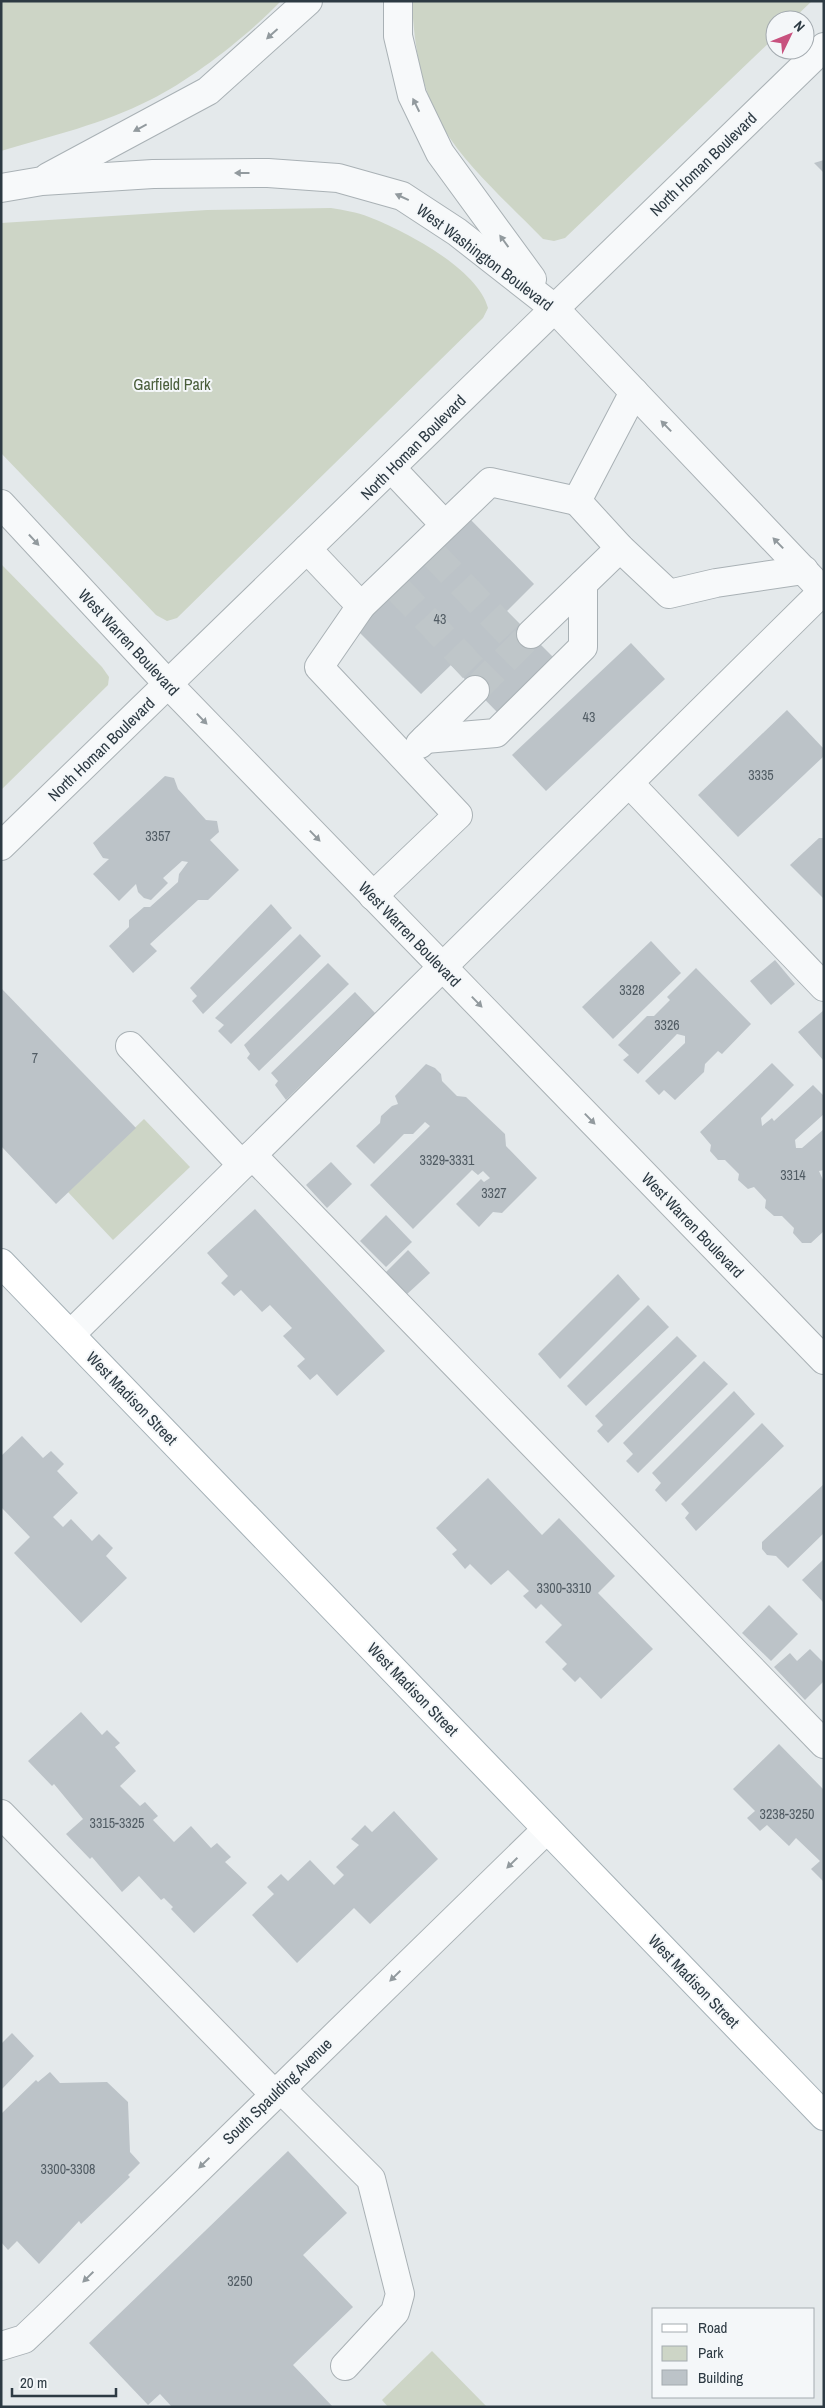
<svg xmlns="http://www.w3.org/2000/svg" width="825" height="2408" font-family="'Archivo Narrow',sans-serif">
<rect width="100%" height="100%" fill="#e4e9eb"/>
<g fill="#cdd5c6">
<path d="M1,1H281C247,36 194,78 150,100C103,124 51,136 1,151Z"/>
<path d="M412,1H812L792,20H775V37L565,238L554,241L543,239C512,207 466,166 444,129C421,90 414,46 412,1Z"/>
<path d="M331,208C343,210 357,212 369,217C405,231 478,269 488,308L483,318L177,618L167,621L156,615L1,453V223L207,210Z"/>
<path d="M1,564L102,667L109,677L108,685L1,790Z"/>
<path d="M144,1119L190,1167L113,1240L68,1192Z"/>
<path d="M432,2351L487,2407H388L382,2400Z"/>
</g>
<g fill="#bcc3c8">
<path d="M824,160V173L814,163Z"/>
<path d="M468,517L534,584L507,611L554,658L498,713L451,665L421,694L355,628Z"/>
<path d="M631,643L665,679L546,791L512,755Z"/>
<path d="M787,710L824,749V756L738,837L698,795Z"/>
<path d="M165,776L174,778L178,789L206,820L217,821L219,832L210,840L239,870L208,900H198L150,944L157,951L133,973L109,946L129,927V920L144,907H150L178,882L179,874L188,862L182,861L163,878L168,883L151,900L144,898L138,892L136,884L119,901L93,874L109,859L103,858L93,843Z"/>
<path d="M819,838H824L823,898L790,865Z"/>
<path d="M271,904L292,928L203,1014L192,1001L197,996L190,988Z"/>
<path d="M300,934L321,956L231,1044L218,1031L224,1025L215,1018Z"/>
<path d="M651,941L681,973L613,1039L582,1007Z"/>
<path d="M775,960L795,984L771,1005L750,981Z"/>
<path d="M328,963L349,984L259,1071L247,1058L250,1054L244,1045Z"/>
<path d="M696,968L751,1024L722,1054L718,1051L705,1064L704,1072L675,1100L664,1090L659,1095L645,1081L685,1043V1036L677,1034L638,1074L623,1060L629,1055L618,1045L647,1016H654L670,1000L667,997Z"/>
<path d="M1,988L136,1128L56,1204L1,1146Z"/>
<path d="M355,992L375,1013L286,1100L275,1085L278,1081L271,1073Z"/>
<path d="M824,1010V1061L798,1032Z"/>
<path d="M772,1063L794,1085L761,1118L762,1126L772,1118L774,1121L813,1085L824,1096V1114L795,1140L796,1148H802L824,1129V1170L819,1171L824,1182V1231L811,1243H802L793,1233L794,1228L782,1216H774L765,1208L766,1200L754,1187L748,1189L738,1180L739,1174L725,1160H718L710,1151L711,1145L700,1132Z"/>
<path d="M426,1064L435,1068L441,1074L442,1081L457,1096L466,1097L505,1134L506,1146L537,1178L502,1213L493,1212L479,1227L456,1204L481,1179L484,1182L490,1178L483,1171L478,1175L472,1170L413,1229L370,1185L430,1126L425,1122L413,1134H404L374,1164L356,1146L380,1123L381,1116L392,1106L398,1104L395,1096Z"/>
<path d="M331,1162L352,1184L327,1208L306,1185Z"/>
<path d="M255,1209L385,1351L337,1396L317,1374L310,1380L297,1366L305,1359L283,1336L292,1328L270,1305L262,1312L241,1290L234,1296L221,1283L228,1276L207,1253Z"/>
<path d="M386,1215L412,1242L386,1267L360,1241Z"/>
<path d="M408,1250L430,1273L406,1295L385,1273Z"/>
<path d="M618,1274L640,1299L560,1379L538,1354Z"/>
<path d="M648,1305L669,1327L586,1406L567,1386Z"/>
<path d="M677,1336L697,1356L608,1443L597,1431L603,1425L595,1416Z"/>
<path d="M704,1361L728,1384L638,1473L626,1461L633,1454L623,1443Z"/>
<path d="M734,1391L755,1414L666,1502L655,1490L661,1483L652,1473Z"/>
<path d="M762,1423L784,1446L696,1531L685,1518L689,1513L681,1504Z"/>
<path d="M22,1436L43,1458L51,1451L64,1464L57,1471L78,1493L53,1517L63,1527L71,1519L92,1541L99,1534L113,1548L106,1556L127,1578L81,1623L14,1553L30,1537L1,1507V1456Z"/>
<path d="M488,1478L542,1535L559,1518L615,1576L598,1593L653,1649L601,1699L580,1677L575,1682L562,1669L567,1664L545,1642L562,1625L541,1604L536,1609L523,1596L529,1591L508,1570L491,1585L470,1564L465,1569L452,1554L457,1550L436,1528Z"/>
<path d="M824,1484V1533L788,1568L776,1556L767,1555L762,1549V1542Z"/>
<path d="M824,1559V1603L802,1580Z"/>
<path d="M769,1605L798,1634L771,1661L742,1633Z"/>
<path d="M810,1649L824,1663V1681L805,1700L774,1667L790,1653L797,1661Z"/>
<path d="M81,1712L102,1735L107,1730L120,1743L115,1747L136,1771L120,1786L140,1806L145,1802L158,1816L153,1820L174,1842L191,1826L211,1848L217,1843L231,1857L225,1862L247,1883L194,1933L171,1909L173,1907L164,1898L161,1900L139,1876L122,1892L92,1857L90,1859L66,1834L83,1819L54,1784L52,1786L28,1761Z"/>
<path d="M779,1744L824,1790V1882L811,1869L820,1861L796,1838L789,1846L767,1825L760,1831L747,1818L755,1811L733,1789Z"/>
<path d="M394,1811L438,1859L370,1924L354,1908L297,1963L252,1915L274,1894L267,1887L281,1874L288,1881L310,1860L334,1885L344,1875L336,1867L359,1845L351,1839L365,1825L372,1832Z"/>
<path d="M12,2033L34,2056L1,2090V2044Z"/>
<path d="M50,2072L60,2083L107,2082L128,2102L130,2152L140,2163L128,2175L130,2177L81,2224L79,2221L39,2264L17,2241L8,2250L1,2242V2114L36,2080L38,2082Z"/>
<path d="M288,2151L347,2213L303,2255L353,2307L293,2365L333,2407H172L160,2394L148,2405L89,2343Z"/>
</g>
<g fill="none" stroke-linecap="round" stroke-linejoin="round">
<g stroke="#bfc6c9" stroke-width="28" stroke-dasharray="28 14" stroke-linecap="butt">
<path d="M432,553L520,645"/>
<path d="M396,587L485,681"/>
<path d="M475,690L531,634"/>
</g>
<defs>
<g id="minor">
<path d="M398,1V36L412,95L440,153L532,279"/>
<path d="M48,177L208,91L308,1"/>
<path d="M1,188L42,181L153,174L268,173L338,178L402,196L457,232L554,308L824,592"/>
<path d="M634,392L577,501L620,548L669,594L716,583L804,570"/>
<path d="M392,469L444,524"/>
<path d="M1,504L168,684L824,1360"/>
<path d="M307,549L361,606"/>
<path d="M531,634L620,548"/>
<path d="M425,739L496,733L583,647V584"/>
<path d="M420,744L475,690"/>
<path d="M629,783L824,987"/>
<path d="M1,846L824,47"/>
<path d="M373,896L458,815L319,667L361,606L490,482L577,501"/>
<path d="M130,1046L242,1165"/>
<path d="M252,1155L824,1744"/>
<path d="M71,1334L823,591"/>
<path d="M1,1814L274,2094"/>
<path d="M280,2088L371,2179L400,2294L395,2312L345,2366"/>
<path d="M1,2346L24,2339L44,2320L547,1829"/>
</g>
<path id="major" d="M1,1263L824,2116"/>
</defs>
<use href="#minor" stroke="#a9b1b5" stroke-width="30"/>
<use href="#major" stroke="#a4b0b6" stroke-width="30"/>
<use href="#minor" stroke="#f7f9fa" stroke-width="28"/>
<use href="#major" stroke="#fff" stroke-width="28"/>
</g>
<defs><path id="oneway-solid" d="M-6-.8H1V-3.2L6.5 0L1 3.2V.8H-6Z" transform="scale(1.25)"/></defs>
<g fill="#929a9e">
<use href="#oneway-solid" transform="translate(272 34) rotate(138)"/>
<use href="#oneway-solid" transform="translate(416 105) rotate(-116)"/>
<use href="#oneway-solid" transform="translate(140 128) rotate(152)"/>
<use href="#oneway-solid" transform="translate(242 173) rotate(180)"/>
<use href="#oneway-solid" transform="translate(402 197) rotate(-155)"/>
<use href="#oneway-solid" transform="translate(504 241) rotate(-126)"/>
<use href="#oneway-solid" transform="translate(666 426) rotate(-134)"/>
<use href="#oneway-solid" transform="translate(34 540) rotate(47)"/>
<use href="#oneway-solid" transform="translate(778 543) rotate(-134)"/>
<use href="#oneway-solid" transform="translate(202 719) rotate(46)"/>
<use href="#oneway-solid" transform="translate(315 836) rotate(46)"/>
<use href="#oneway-solid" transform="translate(477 1002) rotate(46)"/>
<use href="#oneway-solid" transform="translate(590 1119) rotate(46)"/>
<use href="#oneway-solid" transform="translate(512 1863) rotate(136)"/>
<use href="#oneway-solid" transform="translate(395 1976) rotate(136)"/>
<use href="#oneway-solid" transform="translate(204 2163) rotate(136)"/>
<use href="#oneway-solid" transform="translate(88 2277) rotate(136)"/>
</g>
<g text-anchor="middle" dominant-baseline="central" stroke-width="4" stroke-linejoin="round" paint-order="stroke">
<g font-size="14" fill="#515c64">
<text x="440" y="619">43</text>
<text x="589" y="717">43</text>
<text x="761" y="775">3335</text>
<text x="158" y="836">3357</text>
<text x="632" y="990">3328</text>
<text x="667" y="1025">3326</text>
<text x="35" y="1058">7</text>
<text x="447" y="1160">3329-3331</text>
<text x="793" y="1175">3314</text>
<text x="494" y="1193">3327</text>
<text x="564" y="1588">3300-3310</text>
<text x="787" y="1814">3238-3250</text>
<text x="117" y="1823">3315-3325</text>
<text x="68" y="2169">3300-3308</text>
<text x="240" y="2281">3250</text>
</g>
<g font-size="16" fill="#2d3a43" stroke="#f4f7f9">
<text transform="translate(703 164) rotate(-44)">North Homan Boulevard</text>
<text transform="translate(485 257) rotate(37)">West Washington Boulevard</text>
<text transform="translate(413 447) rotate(-45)">North Homan Boulevard</text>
<text transform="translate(129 642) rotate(47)">West Warren Boulevard</text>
<text transform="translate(101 749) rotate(-44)">North Homan Boulevard</text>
<text transform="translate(410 934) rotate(46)">West Warren Boulevard</text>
<text transform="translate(693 1225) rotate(46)">West Warren Boulevard</text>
<text transform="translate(132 1398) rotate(46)">West Madison Street</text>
<text transform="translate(413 1689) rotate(46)">West Madison Street</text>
<text transform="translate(694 1981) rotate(46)">West Madison Street</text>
<text transform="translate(277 2091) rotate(-44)">South Spaulding Avenue</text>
</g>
<g font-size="16" fill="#4a5e3b" stroke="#f4f7f9">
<text x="172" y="384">Garfield Park</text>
</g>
</g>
<rect width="825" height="2408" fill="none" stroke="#2d3a43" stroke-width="5"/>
<rect x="652" y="2308" width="162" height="90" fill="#f4f7f9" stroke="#a4abb0"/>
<rect x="662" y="2324" width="25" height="8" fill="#ffffff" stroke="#a4abb0"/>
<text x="698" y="2333" font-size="15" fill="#2d3a43">Road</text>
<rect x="662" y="2346" width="25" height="15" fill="#cdd5c6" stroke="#a4abb0"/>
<text x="698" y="2358" font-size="15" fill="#2d3a43">Park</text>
<rect x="662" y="2370" width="25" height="15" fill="#bcc3c8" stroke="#a4abb0"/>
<text x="698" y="2383" font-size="15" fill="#2d3a43">Building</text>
<g transform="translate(790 35) rotate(47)"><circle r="24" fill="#f4f7f9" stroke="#a4abb0"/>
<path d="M0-4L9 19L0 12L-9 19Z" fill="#c8527f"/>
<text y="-8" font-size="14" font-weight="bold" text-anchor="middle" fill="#2d3a43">N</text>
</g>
<path d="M12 2388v8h104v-8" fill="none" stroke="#2d3a43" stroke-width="2.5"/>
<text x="20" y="2388" font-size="15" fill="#2d3a43" stroke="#f4f7f9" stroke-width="4" paint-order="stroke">20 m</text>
</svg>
